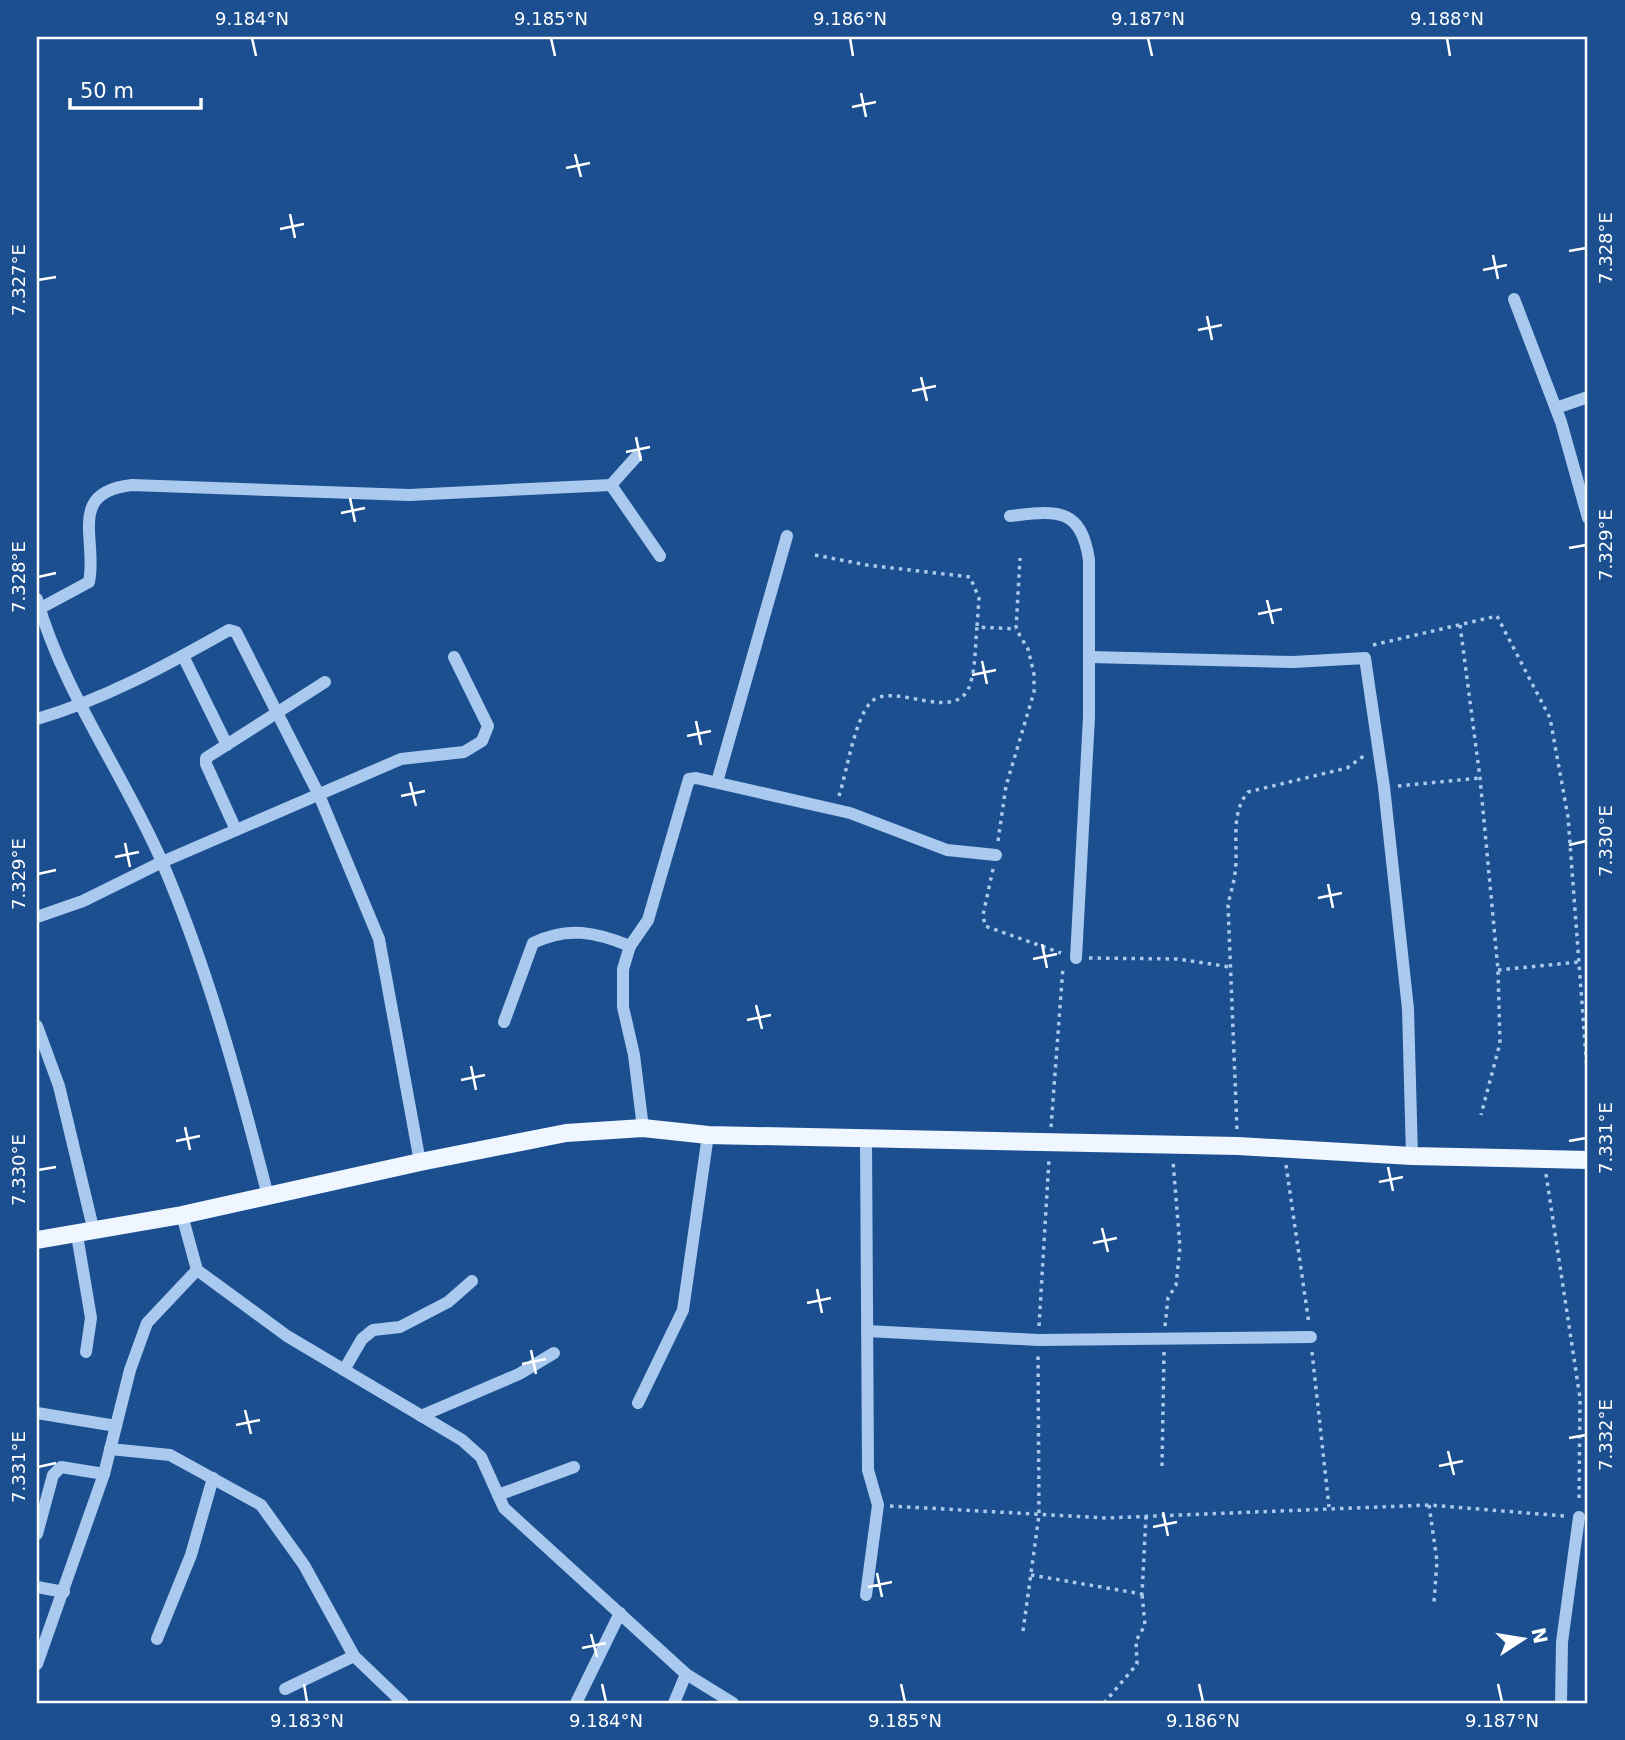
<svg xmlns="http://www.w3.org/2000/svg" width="1625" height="1740" font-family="'DejaVu Sans',sans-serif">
<rect width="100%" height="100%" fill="#1b4f8f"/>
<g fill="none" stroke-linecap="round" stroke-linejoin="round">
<g stroke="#a9c9ee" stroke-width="3.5" stroke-dasharray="3.5 5" stroke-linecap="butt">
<path d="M815,555L867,565L970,577L979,598L977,627"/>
<path d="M1460,625L1480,778L1498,970L1500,1043L1481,1115"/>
<path d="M1373,645L1497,616L1550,718L1568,817L1588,1083"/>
<path d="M1398,786L1480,778"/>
<path d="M839,796C847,771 854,722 870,703C892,678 960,729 971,681C976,664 975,645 977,627L1016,629"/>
<path d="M998,841L1006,786L1034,692V674L1028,649L1016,629L1020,558"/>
<path d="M993,869L983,915L985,926L1061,953"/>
<path d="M1089,958L1178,959L1230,967"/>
<path d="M1498,970L1579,962"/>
<path d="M1051,1127L1063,967"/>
<path d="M1237,1129L1228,905C1230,894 1234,883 1235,873C1239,846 1229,815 1248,792L1347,768L1365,755"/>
<path d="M1286,1165L1309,1324"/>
<path d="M1546,1174L1580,1398L1579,1503"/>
<path d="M1039,1326L1049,1159"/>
<path d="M1165,1326L1168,1298L1176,1285L1180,1247L1173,1161"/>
<path d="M1312,1352L1329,1507"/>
<path d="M1162,1466L1164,1351"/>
<path d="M1429,1505L1437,1561L1434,1602"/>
<path d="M890,1506L1106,1518L1429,1505L1564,1516"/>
<path d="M1031,1575L1142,1594L1146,1516"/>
<path d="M1023,1631L1039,1515L1038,1354"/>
<path d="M1104,1703L1137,1664L1136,1641L1145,1625L1142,1594"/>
</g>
<g stroke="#a9c9ee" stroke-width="12">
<path d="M1514,299L1561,422L1588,518"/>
<path d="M1556,408L1588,397"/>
<path d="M611,485L660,556"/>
<path d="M1010,516C1056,511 1081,506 1089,560V717L1076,958"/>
<path d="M37,599C63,692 124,774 162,862C208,969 239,1083 268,1196"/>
<path d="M37,610L89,582C98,540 66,492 132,485L409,495L611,485L636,457"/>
<path d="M183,656L227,745"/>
<path d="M1090,657L1293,662L1365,658L1384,787L1408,1009L1412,1156"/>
<path d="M37,719C105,699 167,665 229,630L236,632L319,795L379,939L420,1162"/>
<path d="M717,782L787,536"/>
<path d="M236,830L206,764V758L325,682"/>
<path d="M37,917L83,901L162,862L401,759L464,752L482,741L488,726L454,657"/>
<path d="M504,1022L533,943C567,926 596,932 630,946"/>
<path d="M37,1026L59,1086L94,1232"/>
<path d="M643,1128L634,1055L623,1007V969L630,946L648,920L689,779L696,778L850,813L947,850L996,855"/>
<path d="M182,1215L197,1270L287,1336L462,1440L481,1457L504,1508L686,1674L733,1703"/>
<path d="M77,1235L91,1318L86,1352"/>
<path d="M867,1331L1038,1340L1311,1337"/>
<path d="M344,1370L362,1339L373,1330L400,1327L448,1302L472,1281"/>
<path d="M638,1403L683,1310L708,1135"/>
<path d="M37,1413L116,1426"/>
<path d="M421,1416L519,1374L554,1353"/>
<path d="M110,1449L170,1455L261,1505L304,1565L354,1656L403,1703"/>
<path d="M498,1495L574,1467"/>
<path d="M37,1534L53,1475L61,1467L104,1474"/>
<path d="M37,1587L64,1592"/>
<path d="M866,1595L878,1505L868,1470L866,1139"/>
<path d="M157,1639L191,1555L213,1478"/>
<path d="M37,1664L104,1474L130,1370L147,1323L197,1270"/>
<path d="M285,1689L354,1656"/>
<path d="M576,1703L620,1613"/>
<path d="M674,1703L686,1674"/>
<path d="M1561,1703L1562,1642L1579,1517"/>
</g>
<path stroke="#f0f6ff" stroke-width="18" d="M37,1240L182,1215L420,1162L566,1133L643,1128L708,1135L1238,1146L1412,1156L1588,1160"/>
</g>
<path fill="none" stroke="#fff" stroke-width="2.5" d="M252,38L256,56M551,38L555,56M850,38L853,56M1148,38L1152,56M1447,38L1450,56M861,93L866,117M852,107L876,102M575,154L581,177M566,168L590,163M290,214L295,238M280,229L304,224M1569,251L1586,248M1493,255L1498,279M1483,270L1507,265M38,280L56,277M1207,316L1212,340M1198,330L1222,325M921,377L927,401M912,391L936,386M636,437L641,461M626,452L650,447M350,498L355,522M341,513L365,508M1569,548L1586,545M38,577L56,573M1267,600L1273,624M1258,614L1282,609M982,661L987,684M972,675L996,670M696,721L701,745M687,736L711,731M410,782L416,806M401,796L425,791M125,843L130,867M1569,845L1586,841M115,857L139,852M38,874L56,870M1328,884L1333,908M1318,898L1342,893M1042,944L1047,968M1033,959L1057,954M756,1005L762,1029M747,1020L771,1015M471,1066L476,1090M461,1080L485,1075M185,1127L190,1150M176,1141L200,1136M1569,1141L1586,1138M1388,1167L1393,1191M38,1170L56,1167M1379,1182L1403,1177M1102,1228L1108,1252M1093,1243L1117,1238M817,1289L822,1313M807,1303L831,1298M531,1350L536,1374M522,1364L546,1359M245,1410L251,1434M236,1425L260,1420M1569,1438L1586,1435M1448,1451L1454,1475M1439,1466L1463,1461M38,1467L56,1463M1163,1512L1168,1536M1153,1527L1177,1522M877,1573L882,1597M868,1587L892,1582M591,1634L597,1657M582,1648L606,1643M304,1684L307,1702M602,1684L606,1702M901,1684L905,1702M1199,1684L1203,1702M1498,1684L1502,1702"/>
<rect width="1625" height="1740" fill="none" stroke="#1b4f8f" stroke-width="77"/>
<g transform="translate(1523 1639) rotate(78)" stroke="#1b4f8f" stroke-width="5" paint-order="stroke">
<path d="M0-5L12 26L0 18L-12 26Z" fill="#ffffff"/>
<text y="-10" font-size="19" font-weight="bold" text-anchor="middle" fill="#ffffff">N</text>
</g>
<path d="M70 98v10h131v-10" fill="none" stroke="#ffffff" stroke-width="3.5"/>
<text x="80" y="98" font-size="21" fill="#ffffff" stroke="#1b4f8f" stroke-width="5" paint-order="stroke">50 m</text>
<rect x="38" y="38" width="1548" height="1664" fill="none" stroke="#fff" stroke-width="2.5"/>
<g font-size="18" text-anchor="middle" fill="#fff">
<text x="252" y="25">9.184°N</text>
<text x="551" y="25">9.185°N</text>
<text x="850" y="25">9.186°N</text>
<text x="1148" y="25">9.187°N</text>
<text x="1447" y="25">9.188°N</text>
<text transform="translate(1606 248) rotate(-90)" y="6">7.328°E</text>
<text transform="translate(19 280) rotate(-90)" y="6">7.327°E</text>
<text transform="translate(1606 545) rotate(-90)" y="6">7.329°E</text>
<text transform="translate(19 577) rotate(-90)" y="6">7.328°E</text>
<text transform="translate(1606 841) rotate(-90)" y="6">7.330°E</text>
<text transform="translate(19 874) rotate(-90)" y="6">7.329°E</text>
<text transform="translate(1606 1138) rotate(-90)" y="6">7.331°E</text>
<text transform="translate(19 1170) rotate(-90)" y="6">7.330°E</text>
<text transform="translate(1606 1435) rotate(-90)" y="6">7.332°E</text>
<text transform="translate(19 1467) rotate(-90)" y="6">7.331°E</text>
<text x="307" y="1727">9.183°N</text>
<text x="606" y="1727">9.184°N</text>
<text x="905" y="1727">9.185°N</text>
<text x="1203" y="1727">9.186°N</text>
<text x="1502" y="1727">9.187°N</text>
</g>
</svg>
